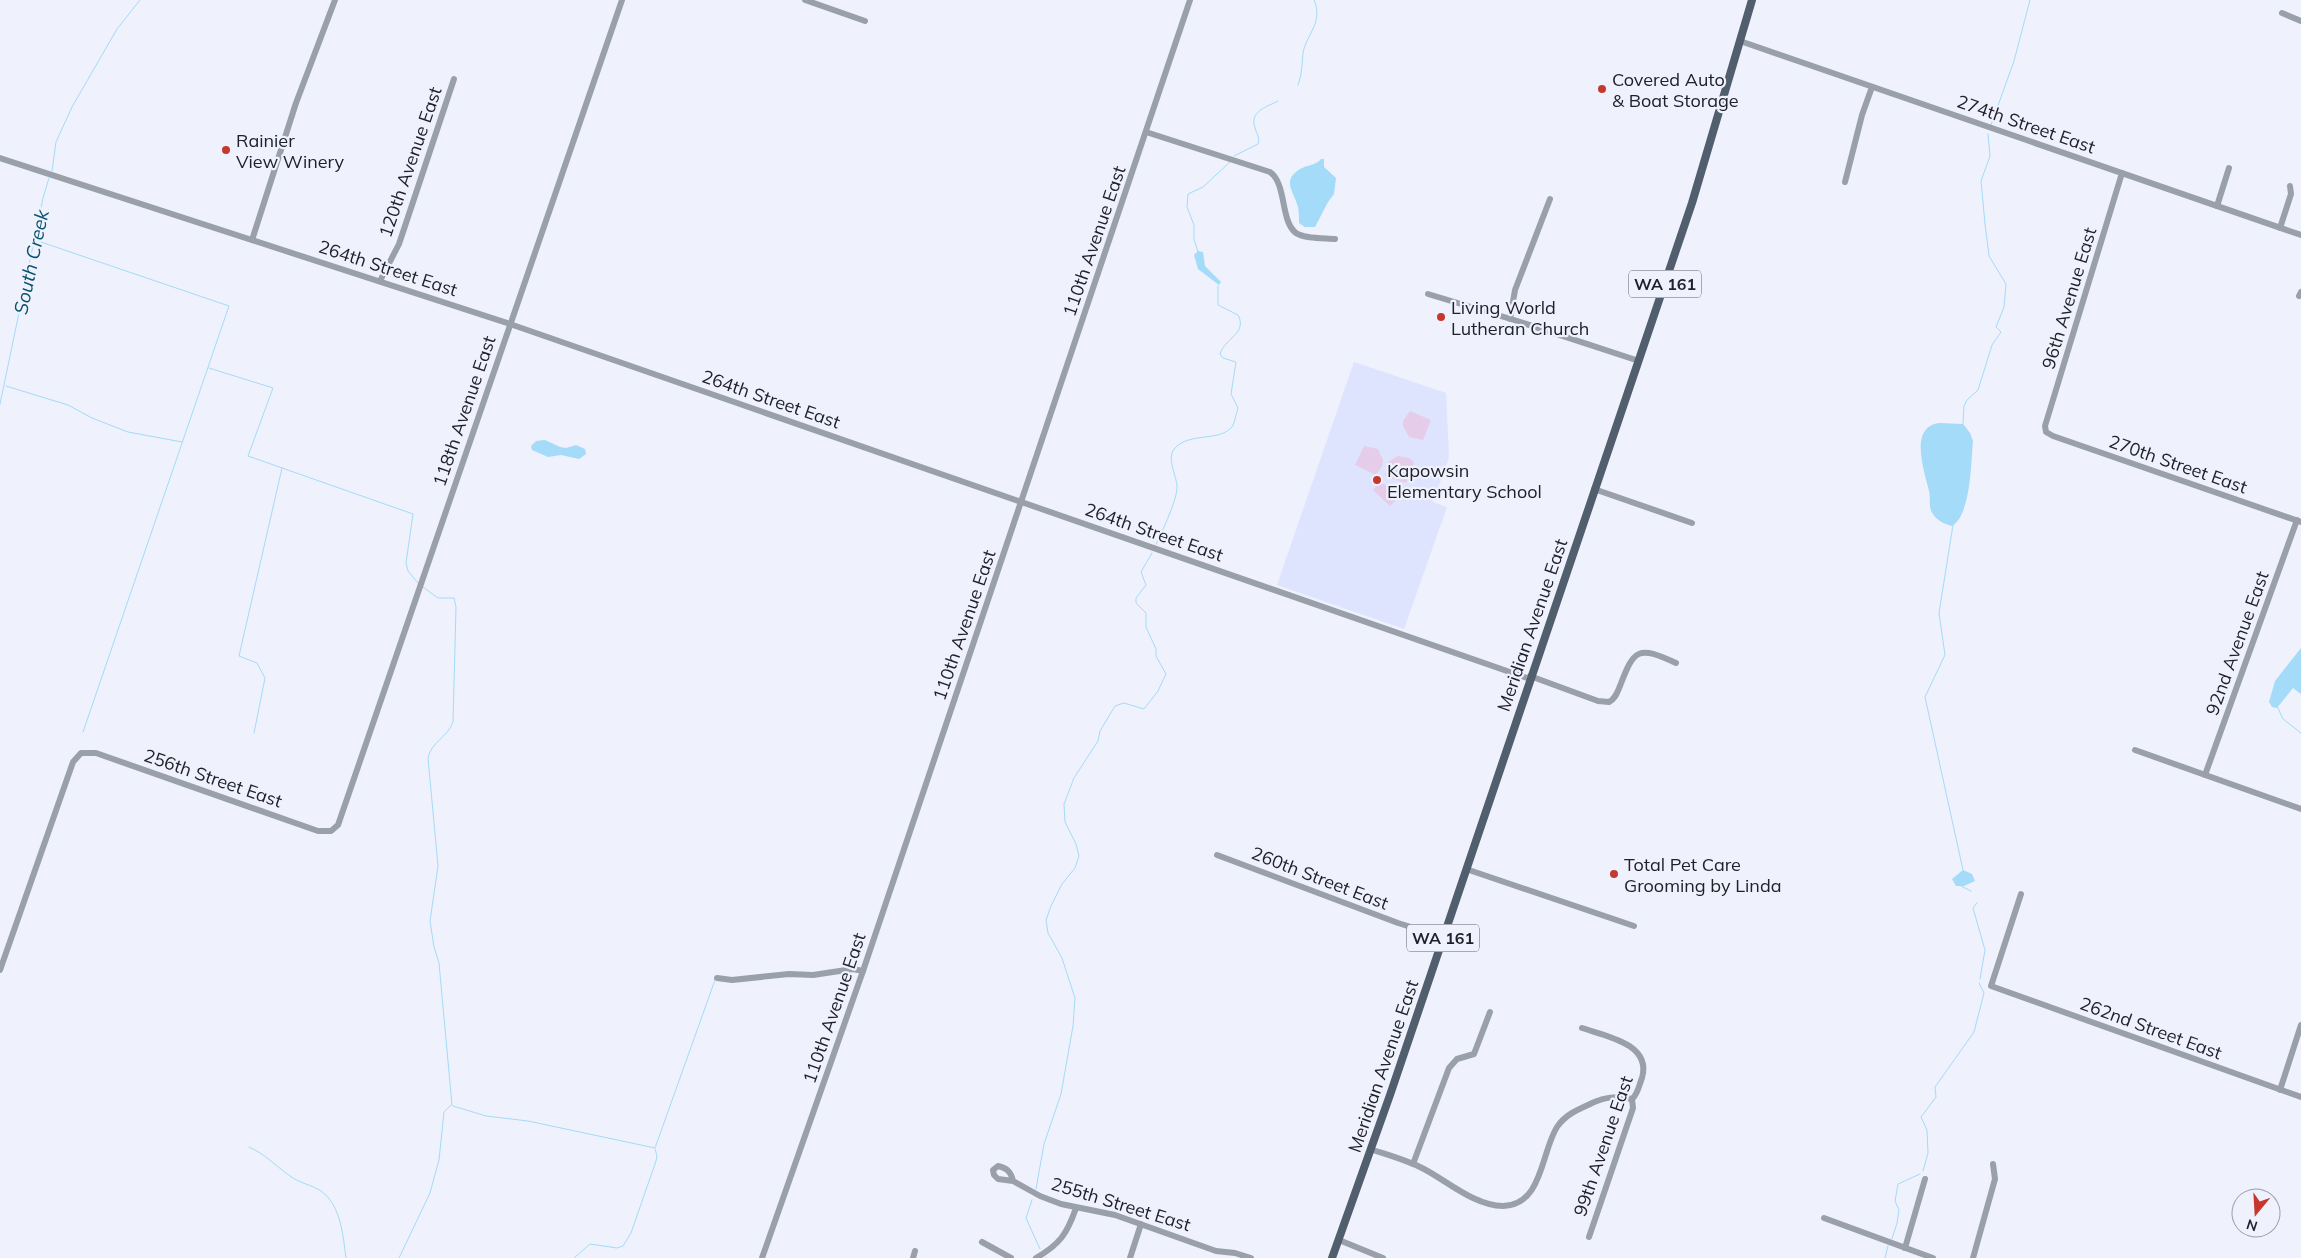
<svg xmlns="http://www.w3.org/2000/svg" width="2301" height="1258" font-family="Mulish,sans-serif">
<rect width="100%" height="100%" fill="#eff1fc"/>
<path fill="#dee3fe" d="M1354,362L1446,393L1449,457L1433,502L1447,507L1404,629L1277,585Z"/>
<g fill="#e5cde9">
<path d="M1410,411L1431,420L1423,440L1409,437L1403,426V421Z"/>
<path d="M1364,446L1378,449L1383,460L1382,466L1376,475L1355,465Z"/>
<path d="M1398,456L1409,458L1414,462L1406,483L1385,476L1388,462Z"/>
<path d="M1379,483H1380L1404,492L1390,506L1373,490Z"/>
</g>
<g fill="#a3dbf8">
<path d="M1321,159H1324V167L1336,178L1334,194L1328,202L1315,227H1305L1299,223C1299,218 1299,212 1298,207C1294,191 1281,181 1300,169C1307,165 1317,165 1321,159Z"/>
<path d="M1198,251L1203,252L1205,266L1221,282L1219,285L1198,269L1194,255Z"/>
<path d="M1939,423L1963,424L1970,433L1973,441C1971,462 1971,515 1952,526C1945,524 1937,521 1933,514C1928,508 1931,499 1929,491C1925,473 1908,427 1939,423Z"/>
<path d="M545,440L560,447L566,448L576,445L585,449L586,454L579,459L561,455L548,457L532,450L531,446L536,441Z"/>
<path d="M2301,648V694L2293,688L2277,708L2272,707L2269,702L2275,681Z"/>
<path d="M1963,870L1972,874L1975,881L1964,886H1956L1952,879Z"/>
</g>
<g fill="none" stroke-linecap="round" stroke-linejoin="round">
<g stroke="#a3dbf8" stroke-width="1">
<path d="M1298,85C1302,74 1302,64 1303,53C1306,35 1324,22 1314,0"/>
<path d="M1991,125L2014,61L2030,0"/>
<path d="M1234,156L1258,144C1260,137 1257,135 1255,128C1249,111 1267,107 1278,101"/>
<path d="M52,171L56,142L72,107L117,29L140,0"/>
<path d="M35,240L229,306L83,732"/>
<path d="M1198,252L1194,239V225L1187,207L1188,194L1203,187L1230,162"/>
<path d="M209,368L273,388L248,456L413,514L406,563L408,571L418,583"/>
<path d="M6,386L68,405L92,418L128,432L182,442"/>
<path d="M0,404L43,198L49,178"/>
<path d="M1963,424L1964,406L1967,400L1978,390L1992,345L2001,332L1996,327L2004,307L2006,284L1989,256L1985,224L1981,181L1990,156L1988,134"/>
<path d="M1953,525L1939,613L1945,655L1925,697L1963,870"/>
<path d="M1156,544C1162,532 1178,498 1177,486C1176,474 1166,458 1175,448C1190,432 1219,442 1232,427C1235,422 1236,414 1238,408L1231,394L1236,362L1223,358L1220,354C1224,339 1248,333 1238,315L1218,305V286"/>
<path d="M423,587L438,598H454L456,607L453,722C448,737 431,742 428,758L438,866L430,921L434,947L439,963L452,1105"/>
<path d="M2277,706L2283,719L2301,733"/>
<path d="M254,733L265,678L257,663L239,656L282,468"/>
<path d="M1961,886L1971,891"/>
<path d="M1977,903L1973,908L1985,950L1980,979"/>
<path d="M453,1106L486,1116L528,1121L655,1148L715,980"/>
<path d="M249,1147C265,1154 276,1166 290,1176C299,1183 312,1185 321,1191C341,1205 343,1236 346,1258"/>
<path d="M1923,1171L1928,1153L1927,1130L1921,1117L1936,1097L1935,1087L1974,1032L1984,993L1979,983"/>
<path d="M1036,1189L1044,1144L1061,1094L1073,1026L1075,998L1062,958L1048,933L1046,920L1051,906L1062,884L1075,868L1079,856L1076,844L1065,822L1064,804L1074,778L1098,741L1100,731L1115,706L1124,703L1144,709L1158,691L1166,674L1156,656V649L1146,627V613L1136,603V598L1146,585L1141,572L1152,553"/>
<path d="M1032,1200L1026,1218L1040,1249"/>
<path d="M1892,1239L1897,1223L1899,1210L1895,1201L1898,1184L1920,1174"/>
<path d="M1046,1257V1258"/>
<path d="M399,1258L430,1193L434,1178L439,1160L444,1112L451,1105"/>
<path d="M574,1258L590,1244L617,1248L623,1246L631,1233L656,1161L657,1156L655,1149"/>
<path d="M1885,1258L1888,1246"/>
</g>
<g stroke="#99a0aa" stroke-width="6">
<path d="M805,0L865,21"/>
<path d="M2282,13L2301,21"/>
<path d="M1740,41L2301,235"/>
<path d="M1146,132L1270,172C1287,184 1280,221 1296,233C1305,239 1324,238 1335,239"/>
<path d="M0,158L510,324L1530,679"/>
<path d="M2122,173L2045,426L2046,432L2053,436L2301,522"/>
<path d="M1845,182L1862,115L1872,87"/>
<path d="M2217,206L2229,168"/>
<path d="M2280,228L2291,194L2290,186"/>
<path d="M252,240L296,103L335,0"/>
<path d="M380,281L399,244L454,79"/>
<path d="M1428,294L1514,320L1639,361"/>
<path d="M2299,296L2301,292"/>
<path d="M1510,319L1515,290L1550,199"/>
<path d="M1594,489L1692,523"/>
<path d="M1530,676L1598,701L1609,702C1615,699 1617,693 1620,686C1634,649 1638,645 1676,663"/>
<path d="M2135,750L2301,809"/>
<path d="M2205,775L2297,520"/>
<path d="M1217,855L1398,923L1443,937"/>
<path d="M1466,869L1634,926"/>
<path d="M2021,894L1991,986L2301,1097"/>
<path d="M0,970L73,762L81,753H96L318,831H331L338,825L622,0"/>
<path d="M717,978L732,980L789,974L813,975L853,969L863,971"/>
<path d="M1582,1028C1606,1036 1652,1044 1642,1078C1639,1085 1638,1094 1632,1099L1633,1108L1589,1237"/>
<path d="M2280,1090L2301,1025"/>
<path d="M1370,1149C1388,1155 1407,1160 1424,1169C1447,1181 1475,1206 1503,1206C1543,1205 1541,1152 1557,1127C1565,1115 1577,1110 1588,1105C1603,1097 1616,1095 1632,1099"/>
<path d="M1413,1164L1449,1068L1457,1059L1474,1054L1490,1012"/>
<path d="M1013,1181C1011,1172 1007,1168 998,1166L993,1170L994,1175L998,1179L1013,1181L1040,1196L1061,1204L1115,1215L1216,1251L1235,1253L1251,1258"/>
<path d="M1824,1218L1933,1258"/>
<path d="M1339,1240L1383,1258"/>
<path d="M982,1242L1011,1258"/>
<path d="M1905,1248L1925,1179"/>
<path d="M762,1258L863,971L1190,0"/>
<path d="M913,1258L915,1251"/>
<path d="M1036,1258C1060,1244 1067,1234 1076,1208"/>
<path d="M1130,1258L1141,1224"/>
<path d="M1973,1258L1995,1179L1993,1164"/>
</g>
<path stroke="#515e6e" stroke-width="8" d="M1332,1258L1390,1095L1692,203L1752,0"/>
</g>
<g fill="#c5382d" stroke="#eff1fc" stroke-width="2">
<circle cx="1602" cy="89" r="5"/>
<circle cx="226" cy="150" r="5"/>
<circle cx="1441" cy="317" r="5"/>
<circle cx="1377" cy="480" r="5"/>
<circle cx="1614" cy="874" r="5"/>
</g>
<g text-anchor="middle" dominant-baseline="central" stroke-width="4.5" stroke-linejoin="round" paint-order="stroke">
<g fill="#eff1fc" stroke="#5e606a" stroke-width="1">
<rect x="1629" y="270.5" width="72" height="27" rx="4"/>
<rect x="1407" y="924.5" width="72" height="27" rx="4"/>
</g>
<g font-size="16" font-weight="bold" fill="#20222b">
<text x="1665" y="284">WA 161</text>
<text x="1443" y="938">WA 161</text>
</g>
<g font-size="18" fill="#20222b" stroke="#eff1fc" text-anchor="start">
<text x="1612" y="79">Covered Auto<tspan x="1612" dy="21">&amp; Boat Storage</tspan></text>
<text x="236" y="140">Rainier<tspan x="236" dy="21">View Winery</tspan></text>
<text x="1451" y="307">Living World<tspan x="1451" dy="21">Lutheran Church</tspan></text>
<text x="1387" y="470">Kapowsin<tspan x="1387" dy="21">Elementary School</tspan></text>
<text x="1624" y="864">Total Pet Care<tspan x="1624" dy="21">Grooming by Linda</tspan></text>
</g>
<g font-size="18" fill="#20222b" stroke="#eff1fc">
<text transform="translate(2026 124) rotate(19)">274th Street East</text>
<text transform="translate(410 162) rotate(-71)">120th Avenue East</text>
<text transform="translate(1094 241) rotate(-71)">110th Avenue East</text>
<text transform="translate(388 268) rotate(18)">264th Street East</text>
<text transform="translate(2069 298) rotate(-73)">96th Avenue East</text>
<text transform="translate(771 399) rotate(19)">264th Street East</text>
<text transform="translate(464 411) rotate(-71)">118th Avenue East</text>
<text transform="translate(2178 464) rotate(19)">270th Street East</text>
<text transform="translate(1154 532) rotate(19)">264th Street East</text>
<text transform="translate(964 625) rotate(-71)">110th Avenue East</text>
<text transform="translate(1532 625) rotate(-71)">Meridian Avenue East</text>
<text transform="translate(2237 643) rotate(-70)">92nd Avenue East</text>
<text transform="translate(213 778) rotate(19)">256th Street East</text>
<text transform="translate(1320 878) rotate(21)">260th Street East</text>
<text transform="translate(834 1008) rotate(-71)">110th Avenue East</text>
<text transform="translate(2151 1028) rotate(20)">262nd Street East</text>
<text transform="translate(1383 1066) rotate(-71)">Meridian Avenue East</text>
<text transform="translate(1603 1146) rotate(-71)">99th Avenue East</text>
<text transform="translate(1121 1204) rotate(17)">255th Street East</text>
</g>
<g font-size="19" font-style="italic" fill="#08526e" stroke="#eff1fc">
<text transform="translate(31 262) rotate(-78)">South Creek</text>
</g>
</g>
<g transform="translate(2256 1213) rotate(198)"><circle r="24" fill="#eff1fc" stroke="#9c9ea8"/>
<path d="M0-4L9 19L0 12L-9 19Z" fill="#c5382d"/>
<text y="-8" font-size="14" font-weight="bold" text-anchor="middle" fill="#20222b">N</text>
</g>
</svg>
